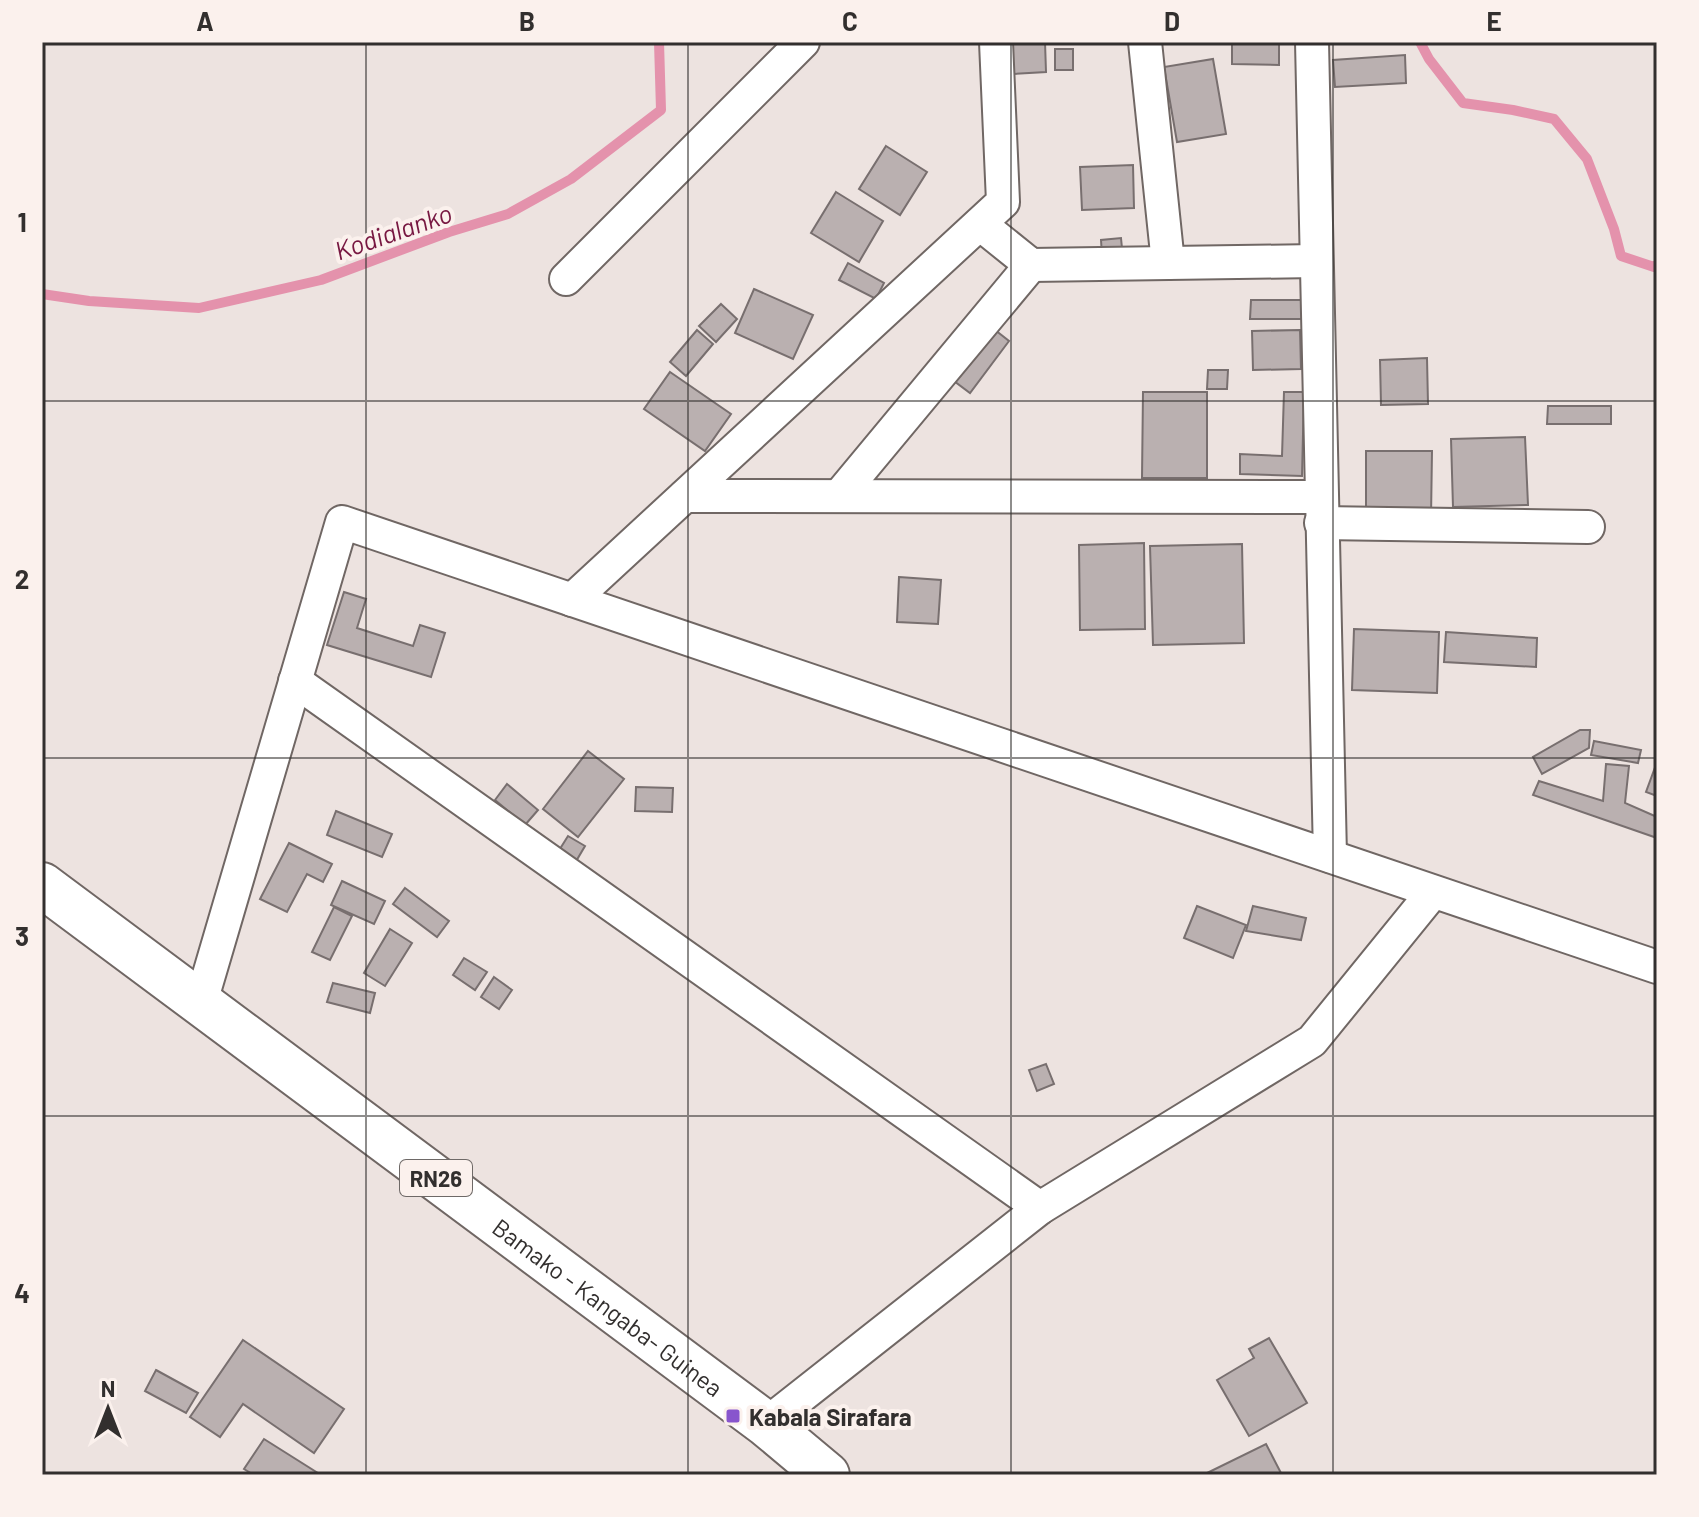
<svg xmlns="http://www.w3.org/2000/svg" width="1699" height="1517" font-family="Barlow,sans-serif">
<rect width="100%" height="100%" fill="#ede3e0"/>
<g fill="none" stroke-linecap="round" stroke-linejoin="round">
<g stroke="#e492ac" stroke-width="10">
<path d="M1420,42L1429,59L1463,103L1513,110L1554,119L1587,159L1614,229L1621,256L1654,267L1657,265"/>
<path d="M42,294L89,301L199,308L321,280L449,232L508,214L571,179L661,110L659,42"/>
</g>
</g>
<g fill="#bab0b0" stroke="#786f6f" stroke-width="2">
<path d="M1011,42H1045L1046,72L1013,74Z"/>
<path d="M1232,42H1279V65L1232,64Z"/>
<rect x="1055" y="49" width="18" height="21"/>
<path d="M1405,55L1406,83L1335,87L1333,60Z"/>
<path d="M1213,59L1226,134L1177,142L1164,67Z"/>
<path d="M886,146L927,172L900,215L859,189Z"/>
<path d="M1133,165L1134,208L1082,210L1080,167Z"/>
<path d="M836,192L883,221L859,262L811,233Z"/>
<path d="M1121,238L1124,269L1103,271L1101,240Z"/>
<path d="M848,263L884,283L876,299L839,280Z"/>
<path d="M754,289L813,315L793,359L735,333Z"/>
<path d="M1251,300H1307V319H1250Z"/>
<path d="M721,304L737,319L716,342L699,326Z"/>
<path d="M990,326L1009,341L970,393L950,378Z"/>
<path d="M697,330L713,344L686,376L670,362Z"/>
<path d="M1300,330L1301,369L1253,370L1252,331Z"/>
<path d="M1427,358L1428,404L1381,405L1380,360Z"/>
<path d="M1208,370H1228L1227,389H1207Z"/>
<path d="M670,372L731,414L705,451L644,409Z"/>
<path d="M1143,392H1207V478H1142Z"/>
<path d="M1284,392H1304L1302,476L1240,474V454L1282,456Z"/>
<path d="M1548,406H1611V424H1547Z"/>
<path d="M1525,437L1528,505L1453,507L1451,439Z"/>
<path d="M1366,451H1432L1431,518L1366,517Z"/>
<path d="M1144,543L1145,629L1080,630L1079,545Z"/>
<path d="M1242,544L1244,643L1153,645L1150,546Z"/>
<path d="M899,577L941,580L938,624L897,622Z"/>
<path d="M344,592L366,599L357,628L413,646L420,625L445,633L431,677L327,645Z"/>
<path d="M1354,629L1439,632L1437,693L1352,690Z"/>
<path d="M1446,632L1537,638L1536,667L1444,662Z"/>
<path d="M1580,730H1590L1589,748L1542,774L1533,757Z"/>
<path d="M1594,741L1641,750L1638,763L1591,755Z"/>
<path d="M588,751L624,779L578,837L543,809Z"/>
<path d="M1657,762V796L1646,792Z"/>
<path d="M1606,764L1629,766L1625,803L1657,817V838L1533,795L1539,781L1603,801Z"/>
<path d="M507,784L538,810L525,825L495,800Z"/>
<path d="M636,787L673,788L672,812L635,811Z"/>
<path d="M336,811L392,834L382,857L327,835Z"/>
<path d="M568,836L585,846L575,863L558,852Z"/>
<path d="M289,843L332,864L323,882L307,874L287,912L260,899Z"/>
<path d="M342,881L385,901L374,924L331,905Z"/>
<path d="M405,888L449,921L437,937L393,904Z"/>
<path d="M1197,906L1246,925L1233,958L1184,938Z"/>
<path d="M1253,906L1306,918L1301,940L1246,931Z"/>
<path d="M334,907L352,916L330,960L312,952Z"/>
<path d="M390,929L412,943L385,986L364,973Z"/>
<path d="M464,958L487,972L475,990L453,975Z"/>
<path d="M494,977L512,990L499,1009L481,997Z"/>
<path d="M333,983L375,993L370,1013L327,1002Z"/>
<path d="M1046,1064L1054,1084L1037,1091L1029,1070Z"/>
<path d="M1269,1338L1307,1403L1249,1436L1217,1380L1254,1358L1249,1349Z"/>
<path d="M243,1340L344,1409L314,1453L243,1404L220,1437L190,1417Z"/>
<path d="M156,1370L198,1393L186,1413L145,1391Z"/>
<path d="M264,1439L321,1475H254L244,1469Z"/>
<path d="M1266,1444L1282,1475H1203Z"/>
</g>
<g fill="none" stroke-linecap="round" stroke-linejoin="round">
<defs>
<g id="minor">
<path d="M1145,42L1168,263"/>
<path d="M1312,42L1330,856"/>
<path d="M980,224L1031,265L1316,261"/>
<path d="M566,279L803,42"/>
<path d="M685,496L1321,497"/>
<path d="M839,496L1031,265"/>
<path d="M1321,523L1588,527"/>
<path d="M572,600L1003,202L996,42"/>
<path d="M295,681L1040,1208"/>
<path d="M201,1002L342,522L1657,967"/>
<path d="M766,1424L1040,1208L1312,1041L1433,892"/>
</g>
<g id="primary">
<path id="s1" d="M42,885L766,1424L827,1475"/>
</g>
</defs>
<use href="#minor" stroke="#706764" stroke-width="36"/>
<use href="#primary" stroke="#706764" stroke-width="48"/>
<use href="#minor" stroke="#fff" stroke-width="32"/>
<use href="#primary" stroke="#fff" stroke-width="44"/>
</g>
<path fill="none" stroke="#322f2e" stroke-width="2" stroke-opacity="0.55" d="M366,42V1475M688,42V1475M1011,42V1475M1333,42V1475M42,401H1657M42,758H1657M42,1116H1657"/>
<rect fill="#8855cd" stroke="#fbf1ed" stroke-width="3" x="725" y="1408" width="16" height="16" rx="4"/>
<g text-anchor="middle" dominant-baseline="central" stroke-width="8" stroke-linejoin="round" paint-order="stroke">
<rect fill="#fbf1ed" stroke="#6e6967" stroke-width="2" x="400" y="1160" width="72" height="36" rx="6"/>
<g font-size="22" font-weight="bold" fill="#322f2e">
<text x="436" y="1178">RN26</text>
</g>
<g font-size="24" fill="#322f2e" stroke="#fbf1ed">
<text stroke="none"><textPath href="#s1" startOffset="706">Bamako - Kangaba- Guinea</textPath></text>
</g>
<g font-size="24" font-weight="bold" fill="#322f2e" stroke="#fbf1ed" text-anchor="start">
<text x="749" y="1416">Kabala Sirafara</text>
</g>
<g font-size="26" font-style="italic" fill="#771741" stroke="#fbf1ed">
<text transform="translate(393 231) rotate(-19)">Kodialanko</text>
</g>
</g>
<rect width="1699" height="1517" fill="none" stroke="#fbf1ed" stroke-width="88"/>
<g transform="translate(108 1409)" stroke="#fbf1ed" stroke-width="6" paint-order="stroke">
<path d="M0-6L14 30L0 20L-14 30Z" fill="#322f2e"/>
<text y="-12" font-size="22" font-weight="bold" text-anchor="middle" fill="#322f2e">N</text>
</g>
<rect x="44" y="44" width="1611" height="1429" fill="none" stroke="#322f2e" stroke-width="3"/>
<g font-size="26" text-anchor="middle" font-weight="bold" fill="#322f2e">
<text x="205" y="31">A</text>
<text x="527" y="31">B</text>
<text x="850" y="31">C</text>
<text x="1172" y="31">D</text>
<text x="1494" y="31">E</text>
<text x="22" y="232">1</text>
<text x="22" y="589">2</text>
<text x="22" y="946">3</text>
<text x="22" y="1303">4</text>
</g>
</svg>
